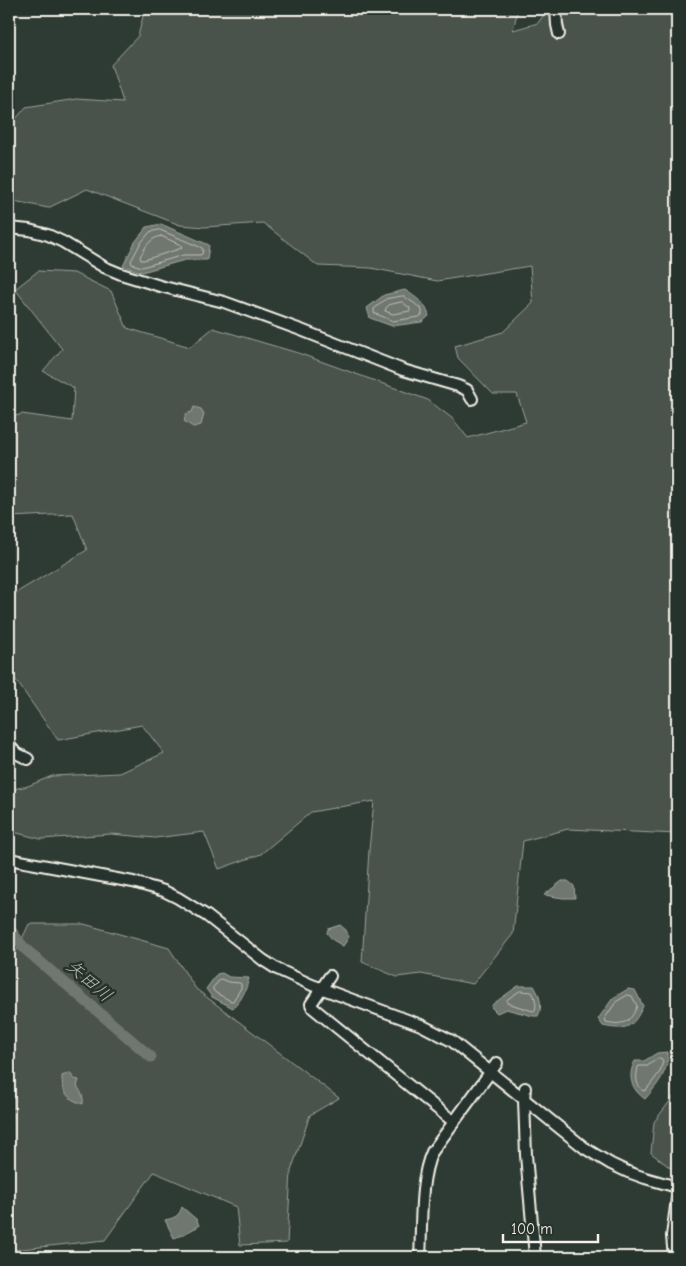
<svg xmlns="http://www.w3.org/2000/svg" width="686" height="1266" font-family="'Comic Neue','Klee One',sans-serif">
<rect width="100%" height="100%" fill="#2e3b34"/>
<filter id="ink" filterUnits="userSpaceOnUse"><feTurbulence type="fractalNoise" baseFrequency=".02" numOctaves="2"/><feDisplacementMap in="SourceGraphic" scale="10" xChannelSelector="R" yChannelSelector="G"/><feConvolveMatrix kernelMatrix="1 2 1 2 8 2 1 2 1" color-interpolation-filters="sRGB"/></filter>
<g filter="url(#ink)">
<g fill="#48524c" stroke="#9ea29a">
<path d="M145,9H518L513,30L538,23L548,9H677V834L568,829L523,841L513,934L473,984L421,974L397,977L362,962L369,850L374,801L311,812L261,854L219,869L204,832L155,838L111,834L41,839L9,831V790L28,786L52,776L120,773L164,753L142,725L58,740L15,679L9,675V597L87,550L73,514L9,517V418L22,414L72,421L74,388L43,371L62,349L15,289L38,271L74,273L111,291L127,328L190,347L213,328L298,353L428,400L453,419L468,438L526,422L517,394H493L458,358L455,346L503,332L533,303L530,266L437,281L371,268L318,266L263,223L205,227L180,225L87,189L48,208L9,200V127L26,107L76,99L123,102L111,65L138,36Z"/>
<path d="M29,924H84L169,948L196,989L339,1098L310,1115L291,1171L287,1243L240,1245L236,1207L154,1172L105,1240L12,1250L9,1247V1160H11L14,1088L9,1052V967Z"/>
<path d="M677,1092V1170L672,1169L651,1153L654,1122Z"/>
</g>
<g fill="#6f7770" stroke="#a4a8a0">
<path d="M161,224L209,245L207,260H185L142,272L123,266L135,242L147,227Z"/>
<path d="M405,290C415,297 426,303 429,316L422,322L392,326L370,318L367,308L384,295Z"/>
<path d="M194,407L201,409L204,414L201,425L193,427L184,421L186,414L192,412Z"/>
<path d="M562,881H568L574,886L575,898H563L544,895Z"/>
<path d="M340,925L346,930L349,937L343,946L333,940L327,933L328,929Z"/>
<path d="M222,973L229,977L249,978C246,990 242,1000 233,1008L212,997L206,989L217,974Z"/>
<path d="M518,986H534C540,995 543,1007 538,1016H533L506,1009L497,1013L491,1007L493,1004Z"/>
<path d="M628,989L635,990L643,1006C633,1028 626,1031 603,1026L598,1019L613,998Z"/>
<path d="M668,1052C668,1073 658,1084 645,1099C631,1089 627,1076 635,1061H644L657,1053Z"/>
<path d="M70,1073L74,1079L79,1080L77,1086C81,1092 84,1097 83,1104C67,1099 62,1092 62,1076Z"/>
<path d="M182,1207L197,1220L199,1226L182,1235L174,1238L165,1220C175,1218 179,1216 182,1207Z"/>
</g>
<g fill="none" stroke-linecap="round" stroke-linejoin="round">
<g stroke="#bfc0b8" stroke-width="1">
<path d="M160,230L202,248L203,250L202,254L200,255H184L142,267L132,264L131,261L140,244L150,232Z"/>
<path d="M161,236L181,245L182,248L144,260H141L140,257C145,247 150,238 161,236Z"/>
<path d="M403,296L414,303L422,310V315L419,317L393,321L374,313V309L386,299Z"/>
<path d="M402,302L410,308V311L393,314L385,311L386,308L389,305Z"/>
<path d="M221,979L228,982L240,983L241,984V988L233,1001H231L216,993L213,990V988Z"/>
<path d="M520,991L532,992C535,996 537,1006 535,1010L533,1011L507,1003V1000Z"/>
<path d="M628,995L632,996L637,1006C631,1022 623,1026 606,1022L605,1018L616,1002Z"/>
<path d="M659,1058L662,1059L663,1061L660,1072L646,1090L643,1091C635,1083 636,1078 638,1067L639,1066H647Z"/>
</g>
<path stroke="#6f7770" stroke-width="11" d="M9,928L24,948L151,1057"/>
<defs>
<g id="minor">
<path d="M556,9L557,25L559,34"/>
<path d="M9,228L29,230L48,235L63,242L104,267L121,274L160,286L224,302L301,330L403,370L458,386L467,390L472,399"/>
<path d="M9,745L16,753L28,759"/>
<path d="M9,859L133,882L164,891L178,898L207,916L263,960L277,969L312,985L421,1025L452,1041L561,1129L586,1149L611,1164L628,1172L645,1178L677,1187"/>
<path d="M330,976L311,1004L313,1008L454,1122"/>
<path d="M525,1088L524,1100L526,1155L535,1257"/>
<path d="M420,1257C422,1226 419,1180 432,1152L497,1063"/>
<path d="M674,1257L672,1236L677,1199"/>
</g>
</defs>
<use href="#minor" stroke="#f4f1e8" stroke-width="14"/>
<use href="#minor" stroke="#26332d" stroke-width="10"/>
</g>
</g>
<g text-anchor="middle" dominant-baseline="central" stroke-width="5" stroke-linejoin="round" paint-order="stroke">
<g font-size="18" font-style="italic" fill="#b8bab2" stroke="#26332d">
<text transform="translate(89 981) rotate(41)">矢田川</text>
</g>
</g>
<rect width="686" height="1266" fill="none" stroke="#26332d" stroke-width="30"/>
<rect x="15" y="15" width="656" height="1236" fill="none" stroke="#f4f1e8" stroke-width="2" filter="url(#ink)"/>
<path d="M503 1234v8h95v-8" fill="none" stroke="#f4f1e8" stroke-width="2.5"/>
<text x="511" y="1234" font-size="15" fill="#f4f1e8" stroke="#26332d" stroke-width="4" paint-order="stroke">100 m</text>
</svg>
